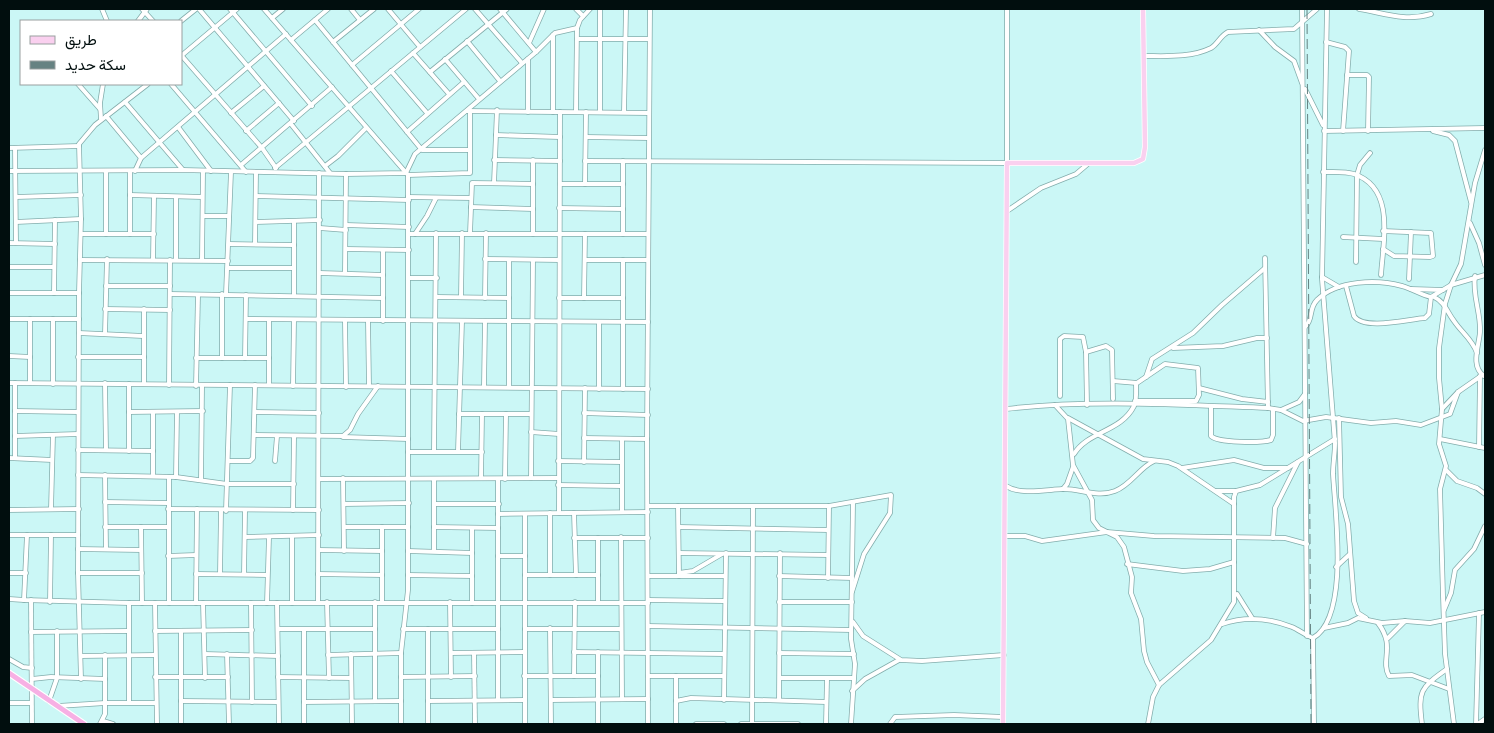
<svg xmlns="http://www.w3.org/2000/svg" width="1494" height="733" font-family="Literata,Vazirmatn,serif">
<rect width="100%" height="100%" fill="#cbf7f6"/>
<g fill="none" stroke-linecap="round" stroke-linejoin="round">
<defs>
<g id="minor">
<path d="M102,9L107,21"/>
<path d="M142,9L153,21"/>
<path d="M199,9L294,121"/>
<path d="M230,9L312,106"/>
<path d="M264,9L408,175V590L401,653V724"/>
<path d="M351,9L360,20"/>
<path d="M388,9L420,47"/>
<path d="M475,9L522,63"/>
<path d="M500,9L536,52"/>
<path d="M576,9L583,16"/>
<path d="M1302,9L1307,636"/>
<path d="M1359,9C1384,13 1405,22 1431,14"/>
<path d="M272,18L283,9"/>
<path d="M315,20L422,150H469"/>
<path d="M138,21L147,9"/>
<path d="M181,21L196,9"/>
<path d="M1259,30L1275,47L1294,61L1302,83"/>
<path d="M553,35V112"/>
<path d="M577,39H649"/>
<path d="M291,40L328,9"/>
<path d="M467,41L500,81"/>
<path d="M333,42L374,9"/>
<path d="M1326,42L1345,47L1349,51L1343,131"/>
<path d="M529,43L544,9"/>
<path d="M413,53L449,94"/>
<path d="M181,55L262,148L276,168"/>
<path d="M181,56L237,9"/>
<path d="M1144,56C1165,56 1191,58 1211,48C1218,44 1220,36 1228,32L1294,29L1317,9"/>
<path d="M445,59L479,99"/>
<path d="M528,59V112"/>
<path d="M352,65L419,9"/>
<path d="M391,71L427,113"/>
<path d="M430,72L507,9"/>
<path d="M1347,75H1367L1369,77L1368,131"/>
<path d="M78,84L100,109"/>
<path d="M171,84L246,172"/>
<path d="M1305,89L1323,125"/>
<path d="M125,102L183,170"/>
<path d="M467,111L649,113"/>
<path d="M576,112L577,28L580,20L590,9"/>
<path d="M600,112V9"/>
<path d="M624,112L626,9"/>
<path d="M231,113L264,86"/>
<path d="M106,116L141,158"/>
<path d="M101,119L100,103L103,84"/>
<path d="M291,124L330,173"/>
<path d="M178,127L211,171"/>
<path d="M246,131L279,103"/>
<path d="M1324,131L1485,128"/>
<path d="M1433,131L1449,135L1455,141L1471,202"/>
<path d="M407,132L464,82"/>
<path d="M496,135L560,137"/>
<path d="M586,137L648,138"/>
<path d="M9,148L79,146"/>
<path d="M15,148L16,243"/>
<path d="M494,160L560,161"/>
<path d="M585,161L1007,163V9"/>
<path d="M241,165L332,87"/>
<path d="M325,166L338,156L366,128"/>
<path d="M275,168L466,9"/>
<path d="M9,171L183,170L346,174L406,173L415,154L536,52L555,33L577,28"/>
<path d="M135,171L141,158L286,34"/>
<path d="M1323,172C1333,172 1345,171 1354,174C1396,188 1383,242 1381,275"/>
<path d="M408,175L470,173V111"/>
<path d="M494,183L497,110"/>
<path d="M560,184H623"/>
<path d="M585,184L586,112"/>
<path d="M130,195L202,197"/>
<path d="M256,196L409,200"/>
<path d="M16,197L81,195"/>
<path d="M408,197L471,198"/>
<path d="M471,207L533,209"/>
<path d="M559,208L623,209"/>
<path d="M1007,211L1041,188L1076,174L1089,163"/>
<path d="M203,216H229"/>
<path d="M16,222L81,219"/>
<path d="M256,222L320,220"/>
<path d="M1470,223L1479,243L1485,265"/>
<path d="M346,225L409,227"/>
<path d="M320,228L346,230"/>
<path d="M470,233L472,183L533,184"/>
<path d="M81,234H154"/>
<path d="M106,234V171"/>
<path d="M130,234V171"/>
<path d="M409,234H647"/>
<path d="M415,234L427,216L436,198"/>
<path d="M533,234V160"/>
<path d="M623,234V161"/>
<path d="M1343,237L1383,239"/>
<path d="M9,243L55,244"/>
<path d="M229,244L294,245"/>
<path d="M255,244L256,172"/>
<path d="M346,249L409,250"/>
<path d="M1383,249L1394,256L1430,257L1433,256L1431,233L1383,231"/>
<path d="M1265,258L1268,408"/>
<path d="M485,259L559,260"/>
<path d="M80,260L228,261"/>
<path d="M153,260L154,196"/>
<path d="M176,260V197"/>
<path d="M202,260L203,171"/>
<path d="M585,260H647"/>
<path d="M1356,262L1357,175L1360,165L1370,153"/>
<path d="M9,267H54"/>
<path d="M228,268H293"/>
<path d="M320,273L383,275"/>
<path d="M345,273L346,174"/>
<path d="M1475,276C1472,295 1481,313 1480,332C1479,346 1470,366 1484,376"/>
<path d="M1322,277L1339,287"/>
<path d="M409,278H437"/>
<path d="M1409,279L1411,232"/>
<path d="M106,286H170"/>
<path d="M1346,286L1354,316C1364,331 1409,319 1425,318L1429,314L1431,297"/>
<path d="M1411,289L1443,290"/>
<path d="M9,293H79"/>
<path d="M54,293L55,220"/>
<path d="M170,294L383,298"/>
<path d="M226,294L231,172"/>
<path d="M294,295V222"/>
<path d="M437,297L509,298"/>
<path d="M461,297L462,233"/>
<path d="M1434,297C1445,302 1447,312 1454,321C1462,333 1472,339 1477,353"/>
<path d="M485,298L486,233"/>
<path d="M559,298H623"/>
<path d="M584,298L585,234"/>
<path d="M105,309L170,310"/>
<path d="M144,309V384"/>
<path d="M9,319H79"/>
<path d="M30,319V383"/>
<path d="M53,319V384"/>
<path d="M246,319L648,322"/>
<path d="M269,320V385"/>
<path d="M345,321L346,387"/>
<path d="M368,321L369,386"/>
<path d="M383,321V250"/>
<path d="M1305,327C1314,319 1308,309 1317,300C1337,280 1377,279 1402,286C1413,289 1421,295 1431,297L1451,285L1485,275"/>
<path d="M79,333L143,336"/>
<path d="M105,334L107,259"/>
<path d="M1173,348L1223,346L1257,338H1267"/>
<path d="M1086,352L1106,346L1112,350L1113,399"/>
<path d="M9,356L30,357"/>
<path d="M78,357H144"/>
<path d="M196,358H269"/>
<path d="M222,358V294"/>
<path d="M245,358L246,295"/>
<path d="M1146,377L1152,359L1193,333L1222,305L1265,268"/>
<path d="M1113,381L1137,383L1165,364L1198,368L1199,395L1196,401H1135"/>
<path d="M9,383L648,389"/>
<path d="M105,383L106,450"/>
<path d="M169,385L170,260"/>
<path d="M196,386L198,295"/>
<path d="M293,386L294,320"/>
<path d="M484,386L485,321"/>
<path d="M509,387V260"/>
<path d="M1199,388L1242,399L1268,402"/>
<path d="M599,389V322"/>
<path d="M623,389V260"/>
<path d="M1060,396V339L1064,336L1083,337L1086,352L1087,405"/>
<path d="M1055,405L1068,419L1073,465L1092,500L1093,520L1099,528L1117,537L1124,547L1132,577L1131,593L1141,619L1144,651L1147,662L1159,685"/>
<path d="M1211,407V436C1218,443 1261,443 1271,440L1273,435V409"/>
<path d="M1006,409C1089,399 1184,405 1268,408L1281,410L1303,421L1326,417L1371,423L1396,421L1421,425L1450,414L1458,392"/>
<path d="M1442,409L1458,392L1481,376"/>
<path d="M1281,410L1299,402L1305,394"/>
<path d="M15,411L78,412"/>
<path d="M129,412L203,411"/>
<path d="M255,412L319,413"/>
<path d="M584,413L648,415"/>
<path d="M459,414H531"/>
<path d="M1068,418L1143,459L1168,462L1178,466L1234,504"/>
<path d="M1339,418L1341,497L1348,524L1354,601L1358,613L1366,618"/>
<path d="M531,432L559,434"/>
<path d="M255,435L343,436L350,430L358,414L378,386"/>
<path d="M15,436L78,434"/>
<path d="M343,437L408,439"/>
<path d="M584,438L647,439"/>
<path d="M622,439V512"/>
<path d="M1440,439L1485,448"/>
<path d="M1479,447L1480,376"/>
<path d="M78,450L153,451"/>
<path d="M129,451V384"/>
<path d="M434,451L436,233"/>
<path d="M458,451L462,321"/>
<path d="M408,452H482"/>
<path d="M1074,454C1088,431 1121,432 1134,406C1137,401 1136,390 1136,383"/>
<path d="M9,458L52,460"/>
<path d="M15,458V383"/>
<path d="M228,461H250L253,458L255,385"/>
<path d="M275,461L277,436"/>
<path d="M558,461L621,462"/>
<path d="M584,462L585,388"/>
<path d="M1182,468L1234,460L1264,468H1288"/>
<path d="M1446,470L1457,481L1477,488L1485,494"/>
<path d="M78,475L176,477L227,484H294"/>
<path d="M105,475L106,549"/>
<path d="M153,476V412"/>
<path d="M169,477V603"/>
<path d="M176,477L177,412"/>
<path d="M343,478L344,551"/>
<path d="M481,478L482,414"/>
<path d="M531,478L533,260"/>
<path d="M319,479L558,478"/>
<path d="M434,479V551"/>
<path d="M505,479L506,414"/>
<path d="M201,480L202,386"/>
<path d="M558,485L621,486"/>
<path d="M1006,486C1020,495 1045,490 1062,489C1079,488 1097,498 1115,491C1131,485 1139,468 1154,461"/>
<path d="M1063,489L1067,484L1073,467"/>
<path d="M1216,491H1236L1260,485L1335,439"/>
<path d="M105,502L168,503"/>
<path d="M344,504L409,503"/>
<path d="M435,504H499"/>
<path d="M648,506H829L891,495L890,513L864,554L852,592"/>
<path d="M678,506L679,576"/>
<path d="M51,509L53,435"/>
<path d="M168,509L319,510"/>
<path d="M9,510L79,509"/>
<path d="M293,510L294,437"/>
<path d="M226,511L230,385"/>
<path d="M550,513V575"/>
<path d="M559,513L560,112"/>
<path d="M574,513L576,575"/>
<path d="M498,514L648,512"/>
<path d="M105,527H168"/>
<path d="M141,527L142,603"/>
<path d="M345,527H408"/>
<path d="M434,527L498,528"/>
<path d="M679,527L828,530"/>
<path d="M9,535H78"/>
<path d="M27,535L24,600L129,603H648"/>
<path d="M292,536V603"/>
<path d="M1005,536H1025L1042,541L1107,532L1154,536L1285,538L1307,544"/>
<path d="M245,537L319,535"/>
<path d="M621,537L622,699"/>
<path d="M574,538H648"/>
<path d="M1273,538L1275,508L1298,462"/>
<path d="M78,549L141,550"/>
<path d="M319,550L382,551"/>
<path d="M408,551L472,553"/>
<path d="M679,553L828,555"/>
<path d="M168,556L196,555"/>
<path d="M498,556H525"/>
<path d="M1127,564L1183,571L1210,569L1234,562"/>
<path d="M1336,567L1350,554"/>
<path d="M9,573H26"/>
<path d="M78,573H142"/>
<path d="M679,573L693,571L722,554"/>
<path d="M196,574L267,575"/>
<path d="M220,574L221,511"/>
<path d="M244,574L245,511"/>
<path d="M318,574L382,575"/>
<path d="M408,575L472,576"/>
<path d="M525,575H598"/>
<path d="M649,576H725"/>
<path d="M779,576L852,578"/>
<path d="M828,578L829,506"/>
<path d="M1237,594L1252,618"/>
<path d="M9,599L24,600"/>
<path d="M31,600L32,724"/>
<path d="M648,600L724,601"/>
<path d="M50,602L51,535"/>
<path d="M318,602L319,173"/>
<path d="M327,602L329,678"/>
<path d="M382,602V527"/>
<path d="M450,602L451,677"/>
<path d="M598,602V538"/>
<path d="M779,602H852"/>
<path d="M155,603L157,724"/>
<path d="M196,603L197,509"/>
<path d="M203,603L205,678"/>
<path d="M251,603L252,702"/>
<path d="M267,603L269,537"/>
<path d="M277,603L279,724"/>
<path d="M472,603V528"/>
<path d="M1444,610L1451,593L1455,570L1474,549L1485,526"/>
<path d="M853,622L863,636L901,660L922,661L1004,655"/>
<path d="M1378,623C1396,647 1380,659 1389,676L1412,675L1449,689"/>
<path d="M1222,624C1245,616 1269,618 1292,627C1299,630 1305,635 1313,638"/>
<path d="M648,626L851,630"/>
<path d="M550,628L551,724"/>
<path d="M1324,628L1348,623L1358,618L1382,623L1405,621L1430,623L1485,612"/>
<path d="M278,629H375"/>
<path d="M403,629H498"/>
<path d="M428,629V724"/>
<path d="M525,629H621"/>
<path d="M155,631L252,630"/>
<path d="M181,631V724"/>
<path d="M31,632L128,631"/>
<path d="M1388,638L1405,621"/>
<path d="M574,652L724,654"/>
<path d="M451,653L524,652"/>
<path d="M474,653L475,724"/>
<path d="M779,653L854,654"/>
<path d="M205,654L278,656"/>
<path d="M227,654L229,724"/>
<path d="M351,654L352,724"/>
<path d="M328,655L401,653"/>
<path d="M81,656L155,655"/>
<path d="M9,659L23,667L32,668"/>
<path d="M524,676H598"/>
<path d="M574,676L575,602"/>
<path d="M648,676H724"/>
<path d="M676,676V724"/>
<path d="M155,677H228"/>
<path d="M278,677L351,678"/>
<path d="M401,677L475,676"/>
<path d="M780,678H853"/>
<path d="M32,679L51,677L105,679"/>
<path d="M81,679L78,573L79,293L81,219L79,144L95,125L148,84"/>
<path d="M852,691L865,679L899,660"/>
<path d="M498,700V479"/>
<path d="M551,700L648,699"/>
<path d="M724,700L726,553"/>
<path d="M779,700L780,553"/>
<path d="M49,701L57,678V631"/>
<path d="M181,701L278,702"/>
<path d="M375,701V602"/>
<path d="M428,701L524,700"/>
<path d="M676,701L691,698L826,702"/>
<path d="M129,702V603"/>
<path d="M304,702L401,701"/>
<path d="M9,703H31"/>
<path d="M58,706L105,703H156"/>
<path d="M103,721L113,724"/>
<path d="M100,724L105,714V655"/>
<path d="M304,724V630"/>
<path d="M525,724V514"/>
<path d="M598,724V652"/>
<path d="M648,724L647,439L650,9"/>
<path d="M696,724H724"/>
<path d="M741,724H798"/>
<path d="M752,724L753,507"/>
<path d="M826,724L827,679"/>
<path d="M851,724L855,664L851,639L853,503"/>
<path d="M890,724L895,717L954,715L1003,717"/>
<path d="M1148,724L1153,697L1159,685L1211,640L1234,602V497L1236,491"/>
<path d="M1314,724L1313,638C1350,617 1335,511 1333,474C1333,464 1335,453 1335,443L1322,279L1327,9"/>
<path d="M1422,724C1418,691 1420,688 1447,669"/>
<path d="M1454,724L1445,654L1443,596L1440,489L1446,466L1439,444L1442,409L1439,378V348L1445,304L1451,285L1461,264L1475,183L1485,150"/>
<path d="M1476,724L1479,613"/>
<path d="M1478,724L1485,719"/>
</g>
<path id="major" d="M1003,724L1007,163H1134L1143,159L1145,147L1143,9"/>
<path id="highway" d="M9,673L84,724"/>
</defs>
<use href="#minor" stroke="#83adac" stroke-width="5.5"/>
<use href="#major" stroke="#fff" stroke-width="6"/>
<use href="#highway" stroke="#fff" stroke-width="7"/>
<use href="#minor" stroke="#fff" stroke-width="4"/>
<use href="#major" stroke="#fad0ef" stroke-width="4.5"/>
<use href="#highway" stroke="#f7b0e4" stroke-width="5"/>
<path stroke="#668282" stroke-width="1" stroke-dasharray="10 5" stroke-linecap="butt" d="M1307,9L1311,724"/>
</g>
<rect width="1494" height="733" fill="none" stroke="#010e0e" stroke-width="20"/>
<rect x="20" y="20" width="162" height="65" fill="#ffffff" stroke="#999f9f"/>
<rect x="30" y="36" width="25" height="8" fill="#fad0ef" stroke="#999f9f"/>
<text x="65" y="45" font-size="15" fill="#010e0e">طريق</text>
<rect x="30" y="61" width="25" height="8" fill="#668282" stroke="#999f9f"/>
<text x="65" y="70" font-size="15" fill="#010e0e">سكة حديد</text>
</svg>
